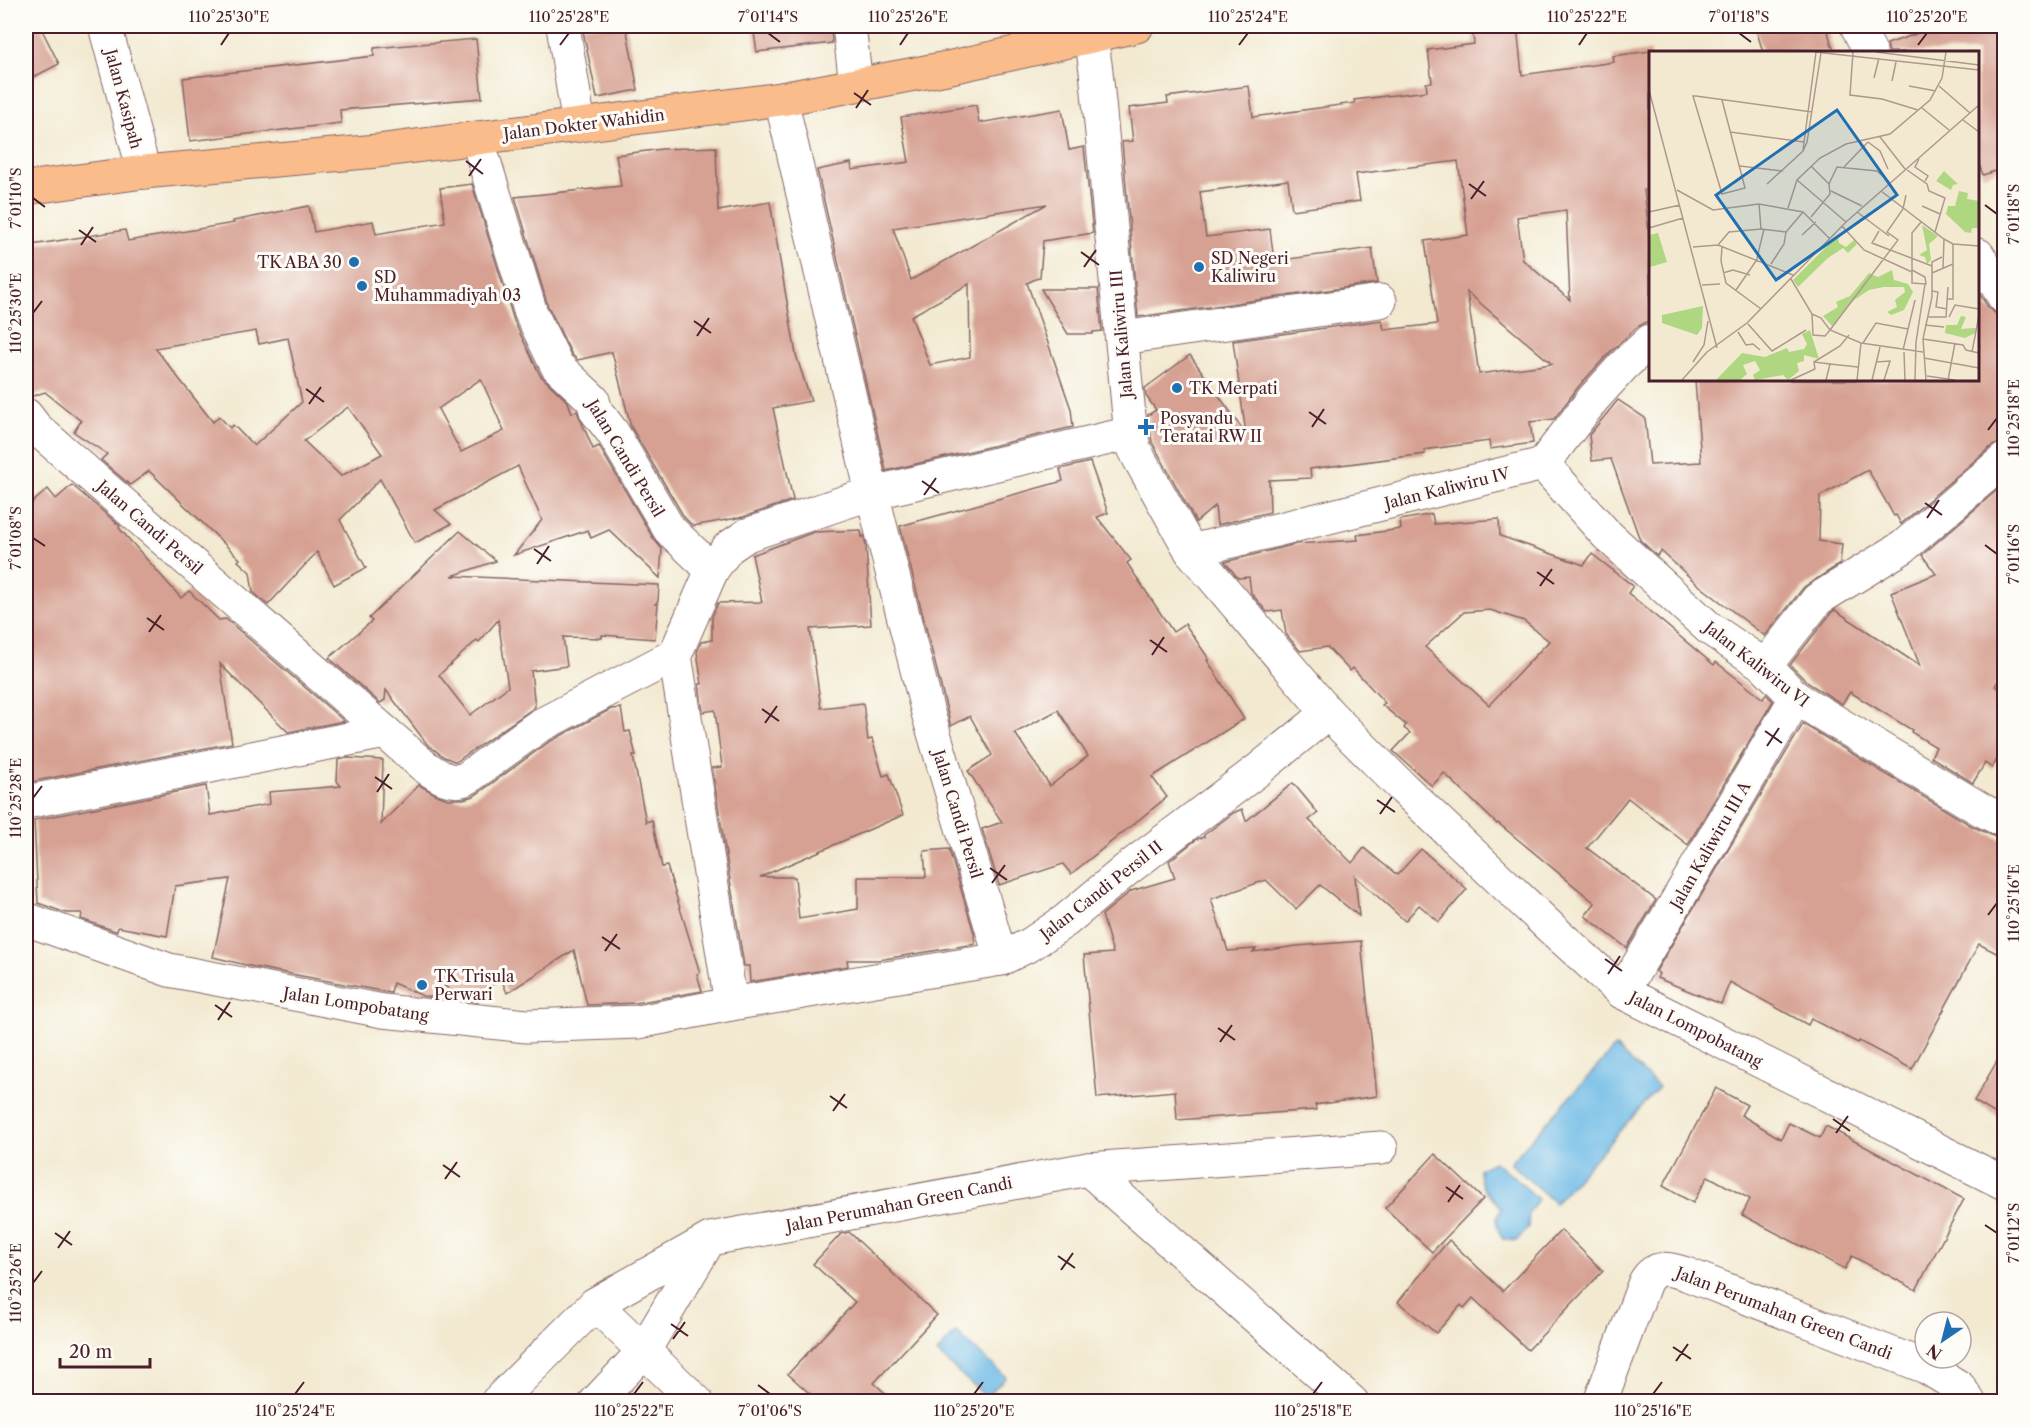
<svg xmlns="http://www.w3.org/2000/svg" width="2030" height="1427" font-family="'Libre Caslon Text',serif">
<rect width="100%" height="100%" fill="#fdfcf7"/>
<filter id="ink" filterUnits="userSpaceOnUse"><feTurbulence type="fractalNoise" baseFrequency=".0167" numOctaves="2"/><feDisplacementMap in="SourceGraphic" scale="12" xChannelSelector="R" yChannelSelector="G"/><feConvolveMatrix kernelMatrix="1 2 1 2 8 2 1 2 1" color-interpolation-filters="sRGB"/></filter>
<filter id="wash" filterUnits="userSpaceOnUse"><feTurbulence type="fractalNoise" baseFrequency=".008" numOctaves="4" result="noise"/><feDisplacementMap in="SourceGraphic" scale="24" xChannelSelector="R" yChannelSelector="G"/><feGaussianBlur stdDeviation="1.35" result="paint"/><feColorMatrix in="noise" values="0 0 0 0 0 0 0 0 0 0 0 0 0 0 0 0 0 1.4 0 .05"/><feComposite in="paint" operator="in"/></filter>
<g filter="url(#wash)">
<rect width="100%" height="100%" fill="#f2e9d0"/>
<g fill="#6ab9e5" stroke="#5a6c88" stroke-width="1.5">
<path d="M1615,1047L1659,1087L1555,1203L1510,1163Z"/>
<path d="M1494,1162L1510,1173L1538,1199L1529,1213L1528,1228L1516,1241L1503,1239C1496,1227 1494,1221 1501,1208C1489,1192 1479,1191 1479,1169Z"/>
<path d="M956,1332L1006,1377L986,1397L937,1353Z"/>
</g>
<g id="blocks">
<g fill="#d6a092" fill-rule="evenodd">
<path d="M26,26H40L59,64L26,81Z"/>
<path d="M582,26H626L638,90L597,98Z"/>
<path d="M753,26H831L832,43L757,52Z"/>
<path d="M1472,26H1517L1522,75L1614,62L1613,56L1650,51V189L1644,190L1650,242V320L1637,327L1609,353L1579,386L1554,419L1530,422L1533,443L1490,449L1489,441L1424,450L1425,454L1310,469L1311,478L1269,480L1270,512L1217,525L1215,506L1196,522L1152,442L1148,415L1156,410L1146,396L1145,388L1190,355L1246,434L1233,341L1382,320L1384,330L1437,324L1425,241L1468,235L1458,161L1356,174L1360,201L1292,210L1288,180L1200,192L1206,237L1270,229L1274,261L1372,248L1377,283L1138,317L1122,142L1133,141L1129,108L1168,103L1167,97L1249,86L1253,117L1355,103L1354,100L1427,91L1426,83L1432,82L1428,50L1474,44ZM1566,210L1570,300L1523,260L1517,217ZM1467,292L1552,364L1479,374Z"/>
<path d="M1755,26H1826L1834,52H1763Z"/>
<path d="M1913,26H2004V168L1983,175L1977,159V52H1889L1887,44L1916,34Z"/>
<path d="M476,39L482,98L340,110L341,123L190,141L183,78L374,56V48Z"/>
<path d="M976,105L979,123L1062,109L1069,150L1084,147L1093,233L1043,241L1040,277L1027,283L1071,409L1073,427L886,471L817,170L851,163L852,170L909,162L901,117ZM1047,204L911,280L893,228ZM969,284L970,357L930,365L911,316Z"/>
<path d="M716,147L718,211L770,202L796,355L811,401L773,408L793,500L743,517L693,526L684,517L631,427L612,352L578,360L572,355L548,306L515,197L621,186L616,155L662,149Z"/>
<path d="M472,184L514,321L540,375L568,402L572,413L577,411L593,449L599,446L653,538L662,549L660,578L609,530L591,538L588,530L514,555L542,520L518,466L435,510L451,524L415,543L380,479L340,520L366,568L334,585L317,552L268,605L253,592L250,572L238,561L240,559L149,471L130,485L101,460L107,454L74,432L81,421L45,392L30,397H26V246L125,230L128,241L234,223L233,221L309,206L314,232L373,221L376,234L445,222L440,188ZM256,331L259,344L288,338L302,402L254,446L233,425L230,428L219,416L213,422L155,348ZM481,379L504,431L461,452L438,409ZM348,407L382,454L341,476L304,441Z"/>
<path d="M1041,289H1098L1102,331L1093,332V334H1068Z"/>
<path d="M1977,290L1988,307L1996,314L2004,316V442L1992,446L1901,524L1896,515L1894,516L1868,470L1820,496L1819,541L1842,544L1840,564L1804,587L1765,636L1696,583L1661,551L1657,556L1640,540L1611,459L1592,461L1589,435L1618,400L1645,418L1650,465L1701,462L1695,380H1977Z"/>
<path d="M1090,462L1108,513L1097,517L1131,560L1127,563L1173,632L1185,624L1209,659L1207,660L1244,719L1152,777L1167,797L1071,874L1063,864L999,885L982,829L1002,822L968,771L992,755L970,716L951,726L900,526L1063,481L1060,469ZM1058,710L1088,756L1050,786L1015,733Z"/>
<path d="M2004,484V671L1995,686L2004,692V747L1992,768L1985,763L1973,783L1931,757L1936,747L1911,732L1912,730L1850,692L1842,704L1808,683L1790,665L1831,613L1835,610L1920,666L1891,592L1936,574L1922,555Z"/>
<path d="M72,485L120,526L119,528L181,598L189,591L219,620L226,619L344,721L288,732L220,664L232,743L30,782L26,778V508L48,489L56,499Z"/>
<path d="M1432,514L1434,524L1499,519L1500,536L1584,565L1592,554L1633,586L1628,593L1714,665L1716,662L1763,699L1766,694L1773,701L1688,845L1628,798L1587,848L1656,900L1627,948L1585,916L1595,903L1498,823L1497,824L1444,773L1432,786L1393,751L1410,733L1404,728L1406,725L1382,705L1385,703L1353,668L1350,671L1327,647L1300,651L1286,634L1282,610L1267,612L1251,593L1249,577L1238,578L1225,562L1296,544L1358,540L1357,535L1401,529L1400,520ZM1490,610L1524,621L1549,641L1489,705L1425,647L1464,612Z"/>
<path d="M861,530L862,537L864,536L866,546L871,625L810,629L821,708L863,703L868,740L872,739L883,776L889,774L903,815L760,877H795L799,919L858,909V877H926L924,851L949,849L974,933L975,944L878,960H847L848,966L750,982L749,966H744L712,768L722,767L715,710L703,712L699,684H702L697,652L701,642L712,640V617L718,603L762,602L752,555L814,532Z"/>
<path d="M460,531L496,561L452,576L659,585L658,601L655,604H658L655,639L602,635V638L563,637L567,666L531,671L535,707L456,762L444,757L427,744L386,690L385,700L380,703L329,658L372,621L369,618ZM498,620L508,687L470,715L439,675L477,640L479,642Z"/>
<path d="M621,708L625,732L630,731L636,756H633L646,822L652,820L662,867L667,866L700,973L697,974L702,991L636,1003L587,1005L574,950L507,993L500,976L478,1002L462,1000L444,985L439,998L423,996L393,983L391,993L386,992L254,967L213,957L230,879L175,886L167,936L118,927L117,931H115L81,919L82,913H66L38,903L34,820L206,786L210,815L270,804L269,792L341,786L337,781L338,760L347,758L383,760L381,824L419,785L437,795L448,799H463L474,796L549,742L611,709Z"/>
<path d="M1803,724L1972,826L2004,841V957L1979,944L1912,1069L1859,1041L1858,1043L1811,1019L1808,1025L1730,982L1721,1004L1657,978L1659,974L1656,971Z"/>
<path d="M1293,783L1318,813L1309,820L1352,863L1364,848L1397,875L1421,849L1467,889L1439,922L1419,905L1405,921L1355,876L1359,916L1320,885L1296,909L1266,880L1211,899L1228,951L1256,949L1253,952L1297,946L1361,941L1377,1096L1315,1105L1316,1110L1177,1120L1175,1091L1097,1098L1084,955L1113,953L1102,915L1131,891L1175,878L1169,861L1197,839L1204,837V835L1233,813L1242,809L1246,821Z"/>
<path d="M2004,1049V1119L1974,1101Z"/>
<path d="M1716,1088L1747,1105L1741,1115L1781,1139L1789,1123L1820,1138L1826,1126L1964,1199L1916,1290L1852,1256L1845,1269L1742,1215L1750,1199L1708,1176L1693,1203L1663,1186Z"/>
<path d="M1435,1154L1483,1199L1432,1252L1385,1208Z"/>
<path d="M1561,1230L1603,1271L1528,1350L1473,1298L1464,1308L1461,1305L1436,1333L1398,1302L1449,1240L1503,1291Z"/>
<path d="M849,1232L937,1315L874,1383L894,1401H818L788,1374L855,1302L813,1264L841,1234Z"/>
</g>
</g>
</g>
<g filter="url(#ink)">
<use href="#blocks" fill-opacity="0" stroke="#856665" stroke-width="1.5"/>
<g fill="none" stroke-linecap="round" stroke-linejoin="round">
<defs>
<g id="minor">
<path d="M105,26L144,172"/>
<path d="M563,26L579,125"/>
<path d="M849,26L856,84"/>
<path d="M1857,26L1870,52"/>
<path d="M1091,36L1096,71L1130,426L1134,448L1140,460L1191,551L1328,713L1404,789L1551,928L1622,992L2004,1183"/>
<path d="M781,99L872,493L928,713L1001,959"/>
<path d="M477,138L531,313L557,366L593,400L596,411L613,433L669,529L712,570"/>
<path d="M1978,255L2004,297"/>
<path d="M1122,338L1380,301"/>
<path d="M26,415L36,428L424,766C437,775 452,786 467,778L539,726L675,655"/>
<path d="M1543,464L1606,534L1709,628L1765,666L1796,698L1982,810L2004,821"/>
<path d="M1191,551L1543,464L1593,399L1623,366L1650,341"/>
<path d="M1765,666L1818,599L1903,547L2004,460"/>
<path d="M26,802L385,732"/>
<path d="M26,919L169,970L383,1011L527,1026L638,1022L731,1004L1001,959L1031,944L1065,921L1126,870L1258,770L1328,713"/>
<path d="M1622,992L1668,916L1796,698"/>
<path d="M731,1004L675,655L712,570L728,548L747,535L872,493L1131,433"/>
<path d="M1088,1169L1352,1402"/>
<path d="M595,1304L697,1402"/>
<path d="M497,1402L595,1304L710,1239L1088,1169L1381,1148"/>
<path d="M596,1402L643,1352L709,1240"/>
<path d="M1600,1402L1645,1282C1655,1264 1670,1269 1686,1274L1926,1367L1959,1387L1969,1402"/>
</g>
<path id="trunk" d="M26,188L144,172L377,151L781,99L947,68L1137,26"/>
</defs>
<use href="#minor" stroke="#856665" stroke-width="35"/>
<use href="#trunk" stroke="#856665" stroke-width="35"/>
<use href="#minor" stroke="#fff" stroke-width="33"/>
<use href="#trunk" stroke="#f9bc8a" stroke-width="33"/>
</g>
</g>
<path fill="none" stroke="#4a1f2b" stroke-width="2" d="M768,33L780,42M1739,33L1751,42M221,45L229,33M560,45L569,33M900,45L908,33M1239,45L1248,33M1579,45L1587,33M1918,45L1927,33M854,93L871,105M856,108L868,90M466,161L483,174M469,176L481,159M1469,184L1486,196M33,198L45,207M1471,199L1484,181M1985,205L1997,214M79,230L96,242M81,245L93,227M1081,252L1099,265M1084,267L1096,250M33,313L42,301M694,321L711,333M697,336L709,318M306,389L324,402M309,404L321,387M1309,412L1326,424M1312,427L1324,409M1988,430L1997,418M922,481L939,493M924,495L936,478M1925,503L1942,515M1927,518L1939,500M33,538L45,546M1985,545L1997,554M534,549L551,561M537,564L549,546M1537,572L1554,584M1540,586L1552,569M147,618L164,630M149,632L161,615M1150,640L1167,652M1152,655L1164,637M762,709L779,721M765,723L777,706M1765,731L1782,743M1767,746L1779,728M375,777L392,789M377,792L389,774M33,798L42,786M1377,800L1395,812M1380,814L1392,797M990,868L1007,880M992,883L1005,865M1988,915L1997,903M602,937L620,949M605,951L617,934M1605,959L1622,971M1608,974L1620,956M215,1005L232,1017M218,1020L230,1002M1218,1028L1235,1040M1220,1042L1232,1025M830,1096L847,1108M833,1111L845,1094M1833,1119L1850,1131M1836,1133L1848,1116M443,1165L460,1177M445,1179L457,1162M1446,1187L1463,1199M1448,1202L1460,1185M1985,1225L1997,1233M55,1233L72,1245M58,1248L70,1231M1058,1256L1075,1268M1061,1270L1073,1253M33,1283L42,1271M671,1324L688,1336M673,1339L685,1322M1673,1347L1691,1359M1676,1361L1688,1344M758,1385L770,1394M295,1394L304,1382M634,1394L643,1382M974,1394L983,1382M1313,1394L1322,1382M1653,1394L1662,1382"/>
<g fill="#1f6fb2" stroke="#fdfcf7" stroke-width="2">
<circle cx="354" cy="262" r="6"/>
<circle cx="1199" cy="267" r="6"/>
<circle cx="362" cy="286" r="6"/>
<circle cx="1177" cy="388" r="6"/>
<path d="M1143 418h6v6h6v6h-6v6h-6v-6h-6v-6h6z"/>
<circle cx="422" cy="985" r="6"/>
</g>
<g text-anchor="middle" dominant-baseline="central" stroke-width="6" stroke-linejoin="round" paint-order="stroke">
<g font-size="16" fill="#4a1f2b" stroke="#fdfcf7">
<text transform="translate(124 99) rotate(75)">Jalan Kasipah</text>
<text transform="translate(584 124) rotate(-7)">Jalan Dokter Wahidin</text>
<text transform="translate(1121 334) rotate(-95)">Jalan Kaliwiru III</text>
<text transform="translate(626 458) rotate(59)">Jalan Candi Persil</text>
<text transform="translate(1447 488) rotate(-14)">Jalan Kaliwiru IV</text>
<text transform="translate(150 527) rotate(41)">Jalan Candi Persil</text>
<text transform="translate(1757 664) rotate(38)">Jalan Kaliwiru VI</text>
<text transform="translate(958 814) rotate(73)">Jalan Candi Persil</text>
<text transform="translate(1710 845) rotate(-60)">Jalan Kaliwiru III A</text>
<text transform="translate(1101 890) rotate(-38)">Jalan Candi Persil II</text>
<text transform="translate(356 1004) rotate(9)">Jalan Lompobatang</text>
<text transform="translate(1696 1029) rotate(27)">Jalan Lompobatang</text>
<text transform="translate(899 1204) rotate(-11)">Jalan Perumahan Green Candi</text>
<text transform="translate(1784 1313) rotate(21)">Jalan Perumahan Green Candi</text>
</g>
<g font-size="16" fill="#4a1f2b" stroke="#fdfcf7" text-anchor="start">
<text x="1211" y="258">SD Negeri<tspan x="1211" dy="18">Kaliwiru</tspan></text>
<text x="342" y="262" text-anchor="end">TK ABA 30</text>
<text x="374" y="277">SD<tspan x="374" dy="18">Muhammadiyah 03</tspan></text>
<text x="1189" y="388">TK Merpati</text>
<text x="1160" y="418">Posyandu<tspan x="1160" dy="18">Teratai RW II</tspan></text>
<text x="434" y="976">TK Trisula<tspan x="434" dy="18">Perwari</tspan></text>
</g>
</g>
<g transform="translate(1649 51)">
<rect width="330" height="330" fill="#f2e9d0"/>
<path d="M295,120L309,133L304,134L302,139L287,130ZM310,140L319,142L318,148L330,150V177H323L322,182L316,181L297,163L299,155H306ZM273,174L289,185L280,193L282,209L278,213L276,206L270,204L278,199ZM9,182L18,211L1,216L0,184ZM189,184L190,192L197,196L205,189L208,193L199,202L194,197L179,207L149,236L144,229ZM243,219L245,229L259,233L264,241L255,259L242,264L238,261L248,256L246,249L256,241L255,236H235L220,239L205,249L183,275L174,265L189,256L187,251L201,245L220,222L229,226ZM54,255L53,277L48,284L13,272V264ZM312,265L317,266L312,278L327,277L326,282L316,287L296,282L297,274H308ZM161,279L170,308L155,304V310L148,312L150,320L139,329L134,324L106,329L104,324L111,319L106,310L94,314L98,323L91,329H67L93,302L116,306L138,297L140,301L155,298L158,293L153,283Z" fill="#afd782"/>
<path fill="none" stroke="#af988e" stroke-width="1.5" d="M166,1L330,19M204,1L201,44L233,48L269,59M227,1L330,14M225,27L230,7M243,30L247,11M260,35L287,40M290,35L321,62M0,39L68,297M73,49L96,137L73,143L44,45H47L163,61M273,57L300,79M314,69L330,81M81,81L155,91M231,86L256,118M219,91L231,100L239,118M154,99L167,1M270,108L266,116L279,125L276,130M91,115L134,120M162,115L180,133M195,116L219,91M258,119L278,133L280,140L296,147L286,181M148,129L197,171M118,133L154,100L158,91L172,2M28,139L64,159L110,153L154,161L181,188M182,140L213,155M232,140L295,188L304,193L330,195M257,144L254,158L238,181L249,189L181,279L212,292L274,301M110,153L112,178M273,155L291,163M139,157L148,129L171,107L197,93L241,83L281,49L293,27L297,1M0,161L31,154M208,161L240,185M162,166L181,143L180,133L188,116L228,120L241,132M193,175L215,199L263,221M0,177L34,167M230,180L223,192L283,215M153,184L167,171M69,194L80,181L112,178L137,181M44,196L69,194L144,224M73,196L72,210L77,232L112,258M108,207L115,178M122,213L135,193L137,181L154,161M294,218L295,188M263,219V232L277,233L276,226L263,219V182L272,171M74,222L84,219L101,224M283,222L304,213M142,228L163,263L164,284L176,285L181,279L172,267L163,263M53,234L71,233M87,239L109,207M283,240L289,241L287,256L298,258M299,248H304V193M278,266H297L299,236M300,266L306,254L330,258M99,273L123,300L157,279M276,274L295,276M89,281L97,294L104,293L111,299M274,288L314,294L317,299L330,302M214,292L227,272L259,278M254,299L266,249M255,301L256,329M323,301L330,264M275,307L330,317M44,311L55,294L59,270M165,311L191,295L200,284M227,311L241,310L235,329M181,313L209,316M166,318L165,311L181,313L177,329M278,325L306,329M33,329L58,301L98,272L197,171L330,54M142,329L166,318M208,329L212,292M223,329L231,296M266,329L267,291L276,233M277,329L274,288L283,246V211L293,206M299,329L306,292"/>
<path fill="#1f6fb2" fill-opacity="0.15" stroke="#1f6fb2" stroke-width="3" d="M188,59L248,144L127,229L67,144Z"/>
<rect width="330" height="330" fill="none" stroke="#4a1f2b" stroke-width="3"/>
</g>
<rect width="2030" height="1427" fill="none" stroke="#fdfcf7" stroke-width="66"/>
<g transform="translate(1943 1340) rotate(215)"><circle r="28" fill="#fdfcf7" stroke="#b5a4a5" stroke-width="1.5"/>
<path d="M0-4.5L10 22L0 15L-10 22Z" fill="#1f6fb2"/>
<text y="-9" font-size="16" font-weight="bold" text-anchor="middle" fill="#4a1f2b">N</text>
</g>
<path d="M60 1358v9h90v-9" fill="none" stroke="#4a1f2b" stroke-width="3"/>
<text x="69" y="1358" font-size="18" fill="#4a1f2b" stroke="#fdfcf7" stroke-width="4.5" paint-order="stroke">20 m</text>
<rect x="33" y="33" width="1964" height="1361" fill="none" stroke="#4a1f2b" stroke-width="2"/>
<g font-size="15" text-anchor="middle" fill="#4a1f2b">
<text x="229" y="22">110°25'30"E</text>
<text x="569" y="22">110°25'28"E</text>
<text x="768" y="22">7°01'14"S</text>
<text x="908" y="22">110°25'26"E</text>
<text x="1248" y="22">110°25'24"E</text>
<text x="1587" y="22">110°25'22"E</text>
<text x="1739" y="22">7°01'18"S</text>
<text x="1927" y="22">110°25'20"E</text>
<text transform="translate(16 198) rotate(-90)" y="5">7°01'10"S</text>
<text transform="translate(2014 214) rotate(-90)" y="5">7°01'18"S</text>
<text transform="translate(16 313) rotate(-90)" y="5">110°25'30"E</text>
<text transform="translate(2014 418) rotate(-90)" y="5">110°25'18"E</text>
<text transform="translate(16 538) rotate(-90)" y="5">7°01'08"S</text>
<text transform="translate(2014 554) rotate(-90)" y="5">7°01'16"S</text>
<text transform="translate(16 798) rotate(-90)" y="5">110°25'28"E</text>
<text transform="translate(2014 903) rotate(-90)" y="5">110°25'16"E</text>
<text transform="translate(2014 1233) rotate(-90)" y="5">7°01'12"S</text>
<text transform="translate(16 1283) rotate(-90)" y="5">110°25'26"E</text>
<text x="295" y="1416">110°25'24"E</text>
<text x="634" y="1416">110°25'22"E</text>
<text x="770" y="1416">7°01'06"S</text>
<text x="974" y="1416">110°25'20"E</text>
<text x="1313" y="1416">110°25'18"E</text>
<text x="1653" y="1416">110°25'16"E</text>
</g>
</svg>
